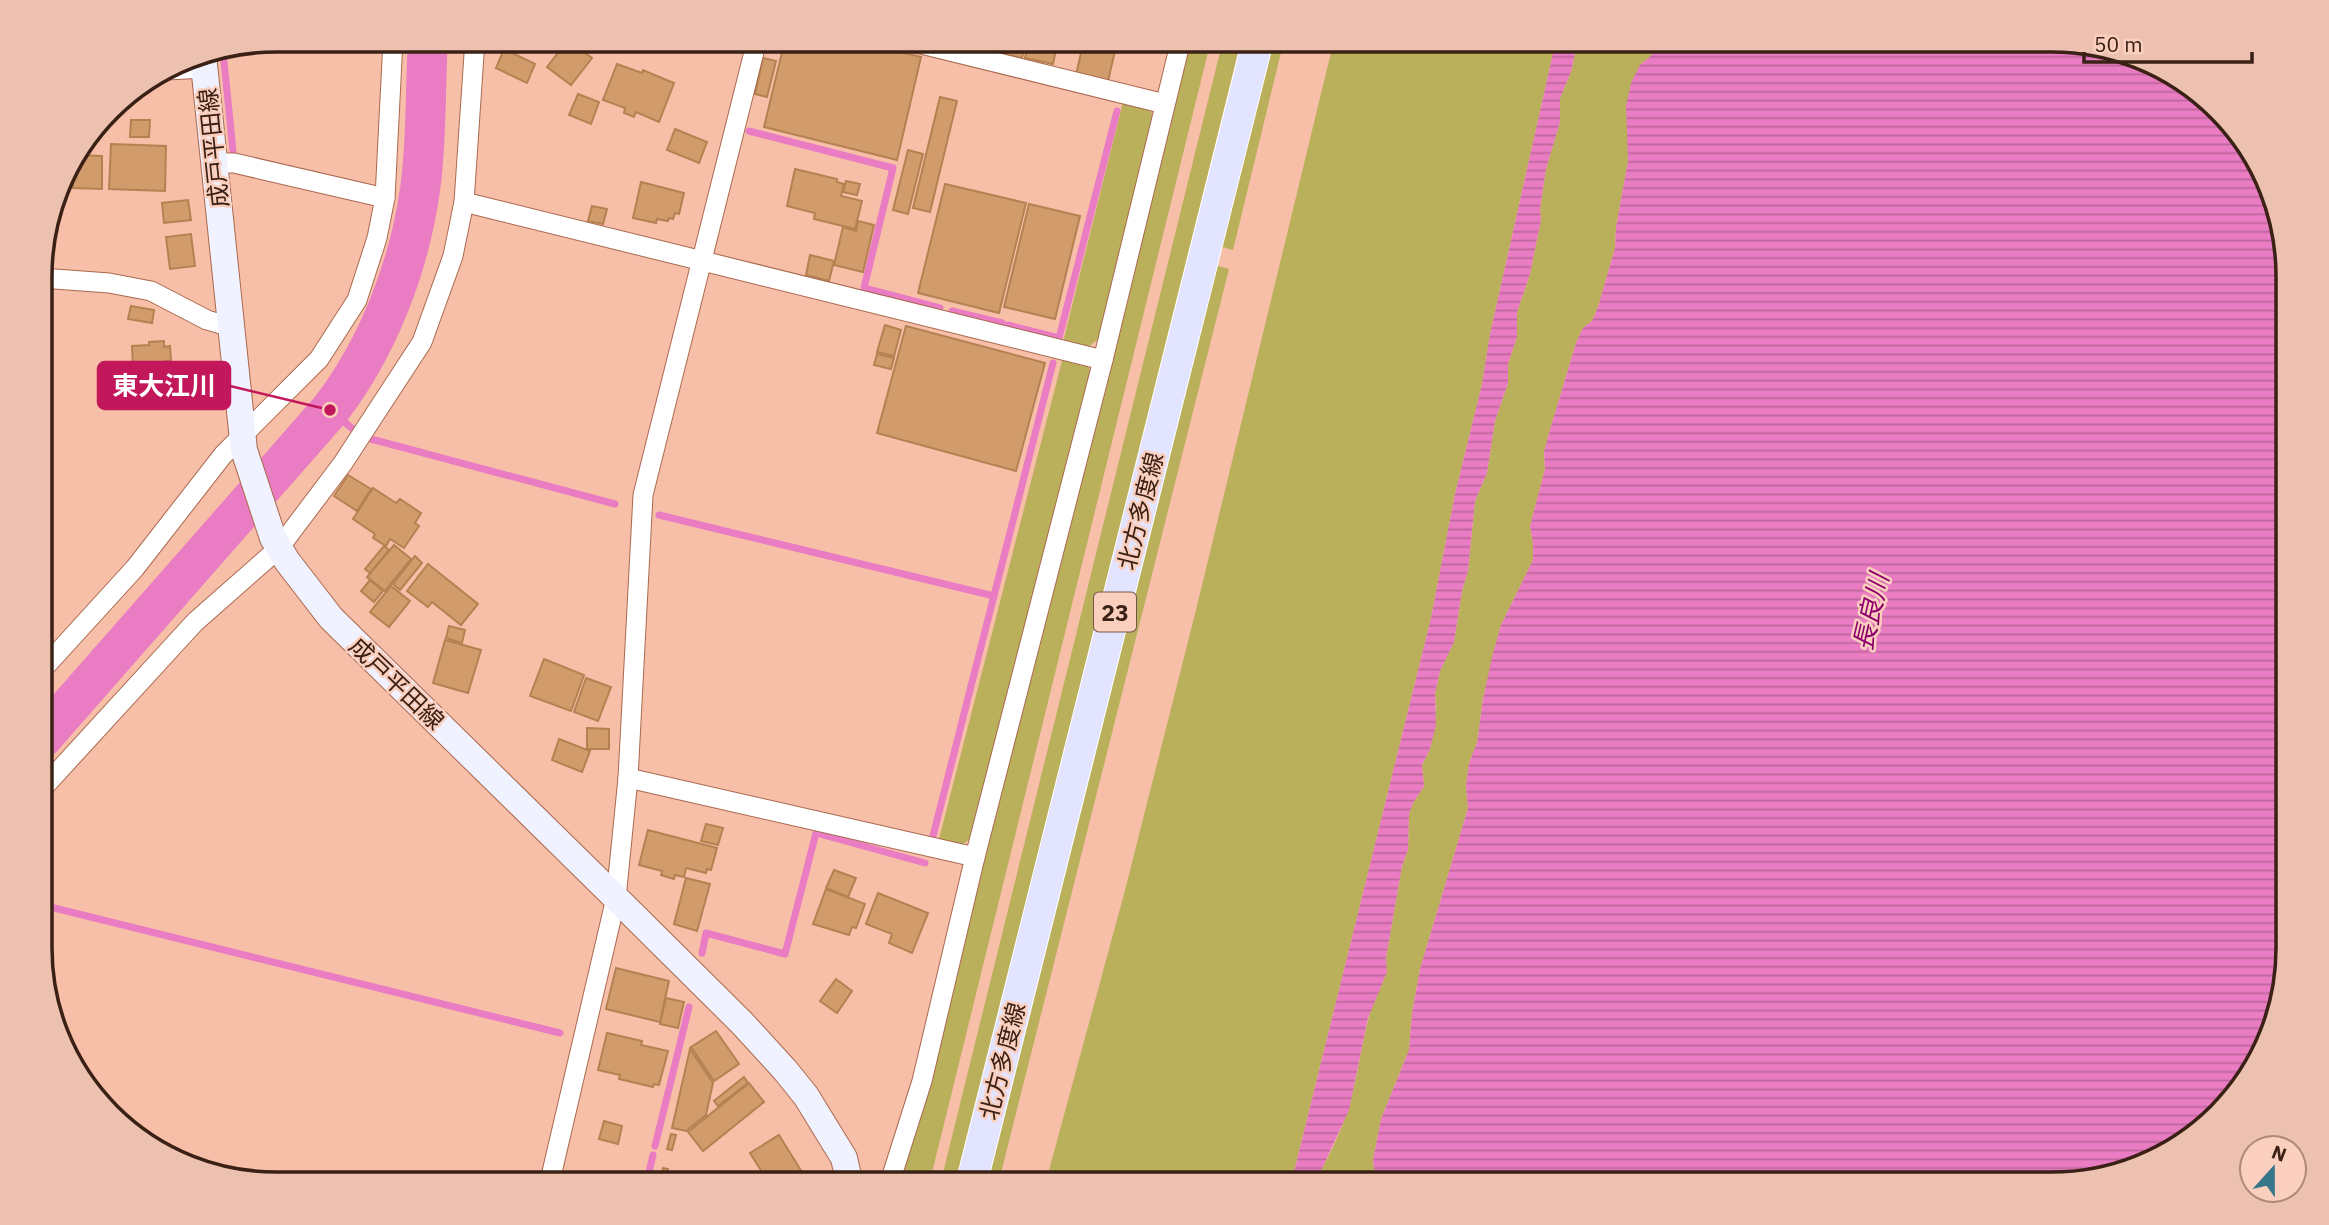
<svg xmlns="http://www.w3.org/2000/svg" width="2329" height="1225" font-family="'IBM Plex Sans','Noto Sans JP',sans-serif">
<defs>
<pattern id="water-rules" width="6" height="5" patternUnits="userSpaceOnUse" patternTransform="scale(1.75)"><rect width="6" height="5" fill="#e97cc2"/><path d="M0 2.5h6" fill="none" stroke="#be659c"/></pattern>
</defs>
<rect width="100%" height="100%" fill="#f7bea8"/>
<g fill="#bab05b">
<path d="M1191,40H1211L929,1185H901Z"/>
<path d="M1223,40H1241L959,1185H940Z"/>
<path d="M1269,40H1284L1233,250L1219,246Z"/>
<path d="M1334,40H1556L1490,334L1482,384L1455,494L1431,618L1291,1184L1045,1185L1124,894L1196,610Z"/>
<path d="M1578,40H1659L1652,55L1640,65L1629,135L1628,161L1616,227L1615,248L1598,307L1592,321L1583,328L1576,343L1549,433L1544,452L1545,469L1530,526L1533,543V560L1501,625L1483,699L1477,743L1469,763L1466,786L1468,808L1420,969L1412,1013L1409,1050L1381,1119L1373,1160L1376,1184H1315C1324,1163 1337,1142 1344,1120C1356,1088 1360,1053 1368,1020C1373,998 1388,982 1386,958L1402,866L1408,850L1409,814L1413,803L1424,786L1422,765L1430,749L1436,708L1435,694L1440,671L1454,642L1462,591L1468,571L1475,501L1487,473L1495,421L1508,383V364L1517,337V312L1530,274L1541,220L1540,209L1546,169L1560,122V98L1571,72Z"/>
<path d="M1123,102L1149,109L1153,115L1099,338L1086,349L1063,342Z"/>
<path d="M1215,265L1229,269L998,1185H984Z"/>
<path d="M1063,357L1085,363L1093,374L972,837L959,848L938,843Z"/>
</g>
<g fill="url(#water-rules)">
<path d="M1556,40H1578L1571,72L1560,98V122L1546,169L1540,209L1541,220L1530,274L1517,312V337L1508,364V383L1495,421L1487,473L1475,501L1468,571L1462,591L1454,642L1440,671L1435,694L1436,725L1430,749L1422,765L1424,786L1413,803L1409,814L1408,850L1402,866L1386,958L1387,972L1368,1018L1349,1110L1315,1184H1291L1431,618L1455,494L1482,384L1490,334Z"/>
<path d="M1660,40H2052L2157,65L2249,145L2287,246L2289,949L2264,1053L2183,1145L2068,1184H1376L1373,1160L1381,1119L1409,1050L1412,1013L1420,969L1468,808L1466,786L1469,763L1477,743L1483,699L1492,657L1501,625L1533,560V543L1530,526L1545,469L1544,452L1549,433L1576,343L1583,328L1592,321L1598,307L1615,248L1616,227L1628,161L1626,106L1631,83L1640,65L1652,55Z"/>
</g>
<g fill="none" stroke-linecap="round" stroke-linejoin="round">
<g stroke="#e97cc2" stroke-width="7">
<path d="M378,40L381,41"/>
<path d="M223,51L233,151"/>
<path d="M749,131L893,168L864,288L940,308"/>
<path d="M952,311L1002,323"/>
<path d="M1008,325L1059,338L1117,111"/>
<path d="M330,410L354,430"/>
<path d="M371,439L615,504"/>
<path d="M659,515L994,596"/>
<path d="M933,836L1053,363"/>
<path d="M42,905L560,1033"/>
<path d="M702,953L706,933L785,954L816,833L925,863"/>
<path d="M655,1146L689,1007"/>
<path d="M646,1185L653,1155"/>
</g>
<path stroke="#e97cc2" stroke-width="40" d="M42,738L330,410C378,348 409,267 420,190C427,142 425,89 428,40"/>
</g>
<g fill="#d29b6b" stroke="#b68151" stroke-width="2">
<path d="M568,40L592,58L571,85L547,67Z"/>
<path d="M785,40H851L921,57L897,160L764,127Z"/>
<path d="M998,40H1026L1022,58L995,52Z"/>
<path d="M1029,40H1058L1053,64L1025,58Z"/>
<path d="M1083,44L1115,51L1108,81L1076,75Z"/>
<path d="M504,49L535,64L527,83L496,68Z"/>
<path d="M763,58L776,61L767,97L755,94Z"/>
<path d="M617,64L642,73L643,70L674,83L659,122L636,112L634,117L624,113L625,108L603,100Z"/>
<path d="M578,94L599,102L591,124L569,115Z"/>
<path d="M940,97L957,101L930,212L913,208Z"/>
<path d="M131,120H150L149,137H130Z"/>
<path d="M675,129L707,142L699,163L667,150Z"/>
<path d="M111,144L166,146L165,191L109,189Z"/>
<path d="M908,150L923,154L908,214L893,210Z"/>
<path d="M77,155L102,156V189L73,188L74,160Z"/>
<path d="M795,169L837,179V182L844,184L841,196L862,201L855,229L814,219L815,213L787,206Z"/>
<path d="M846,181L860,184L857,195L843,192Z"/>
<path d="M641,182L684,193L679,214L675,213L673,219L669,218L668,221L657,219L656,223L633,218Z"/>
<path d="M945,184L1026,203L999,313L918,293Z"/>
<path d="M188,200L191,220L164,223L162,203Z"/>
<path d="M1029,204L1080,216L1055,319L1004,307Z"/>
<path d="M592,206L607,209L603,224L588,221Z"/>
<path d="M858,221L874,225L863,272L834,265L843,227L856,231Z"/>
<path d="M191,234L195,266L170,269L166,237Z"/>
<path d="M810,255L834,261L829,281L806,275Z"/>
<path d="M41,288H49L48,311H42L41,324Z"/>
<path d="M131,306L154,310L152,323L128,319Z"/>
<path d="M885,325L901,330L894,356L877,352Z"/>
<path d="M906,326L1045,363L1016,471L877,433Z"/>
<path d="M164,341V347L170,346L171,361H164L166,393L134,394L132,346L149,345V342Z"/>
<path d="M877,354L894,358L891,369L874,365Z"/>
<path d="M348,475L371,489L357,511L334,496Z"/>
<path d="M373,488L396,503L400,499L421,513L415,523L419,526L404,548L390,539L386,546L373,538L375,534L353,519Z"/>
<path d="M394,545L411,559L385,591L367,577Z"/>
<path d="M384,546L389,550L370,573L365,569Z"/>
<path d="M415,556L422,563L400,590L393,584Z"/>
<path d="M428,564L478,604L461,625L432,602L428,607L407,591Z"/>
<path d="M370,580L383,591L374,602L361,591Z"/>
<path d="M391,586L410,601L389,627L370,612Z"/>
<path d="M449,626L465,630L462,643L446,638Z"/>
<path d="M445,640L481,650L468,693L433,683Z"/>
<path d="M544,659L584,675L571,711L530,696Z"/>
<path d="M586,678L611,687L598,721L574,712Z"/>
<path d="M587,728L609,729V749H587Z"/>
<path d="M559,739L590,751L582,772L552,760Z"/>
<path d="M706,824L723,828L718,845L701,841Z"/>
<path d="M648,830L717,848L711,870L707,869L706,873L686,868L684,877L675,875L674,879L661,875L662,871L639,865Z"/>
<path d="M834,870L856,878L848,897L826,888Z"/>
<path d="M686,878L710,884L697,931L674,924Z"/>
<path d="M826,889L865,904L856,928L852,927L849,935L813,924Z"/>
<path d="M878,893L928,913L912,953L889,943L892,934L866,924Z"/>
<path d="M616,968L669,981L660,1022L606,1009Z"/>
<path d="M836,979L852,991L837,1013L820,1001Z"/>
<path d="M666,998L684,1002L678,1028L660,1024Z"/>
<path d="M716,1031L739,1064L714,1081L691,1047Z"/>
<path d="M607,1033L642,1041L641,1045L668,1051L659,1085L654,1084L653,1087L619,1079L620,1075L598,1070Z"/>
<path d="M690,1049L713,1083L706,1115L686,1131L672,1128Z"/>
<path d="M744,1077L748,1083L718,1106L714,1101Z"/>
<path d="M749,1083L764,1102L703,1151L688,1132Z"/>
<path d="M604,1121L622,1126L618,1144L599,1139Z"/>
<path d="M671,1134L676,1135L672,1150L667,1149Z"/>
<path d="M779,1135L805,1177L793,1185H770L750,1153Z"/>
<path d="M663,1168L668,1169L664,1185H659Z"/>
</g>
<g fill="none" stroke-linecap="round" stroke-linejoin="round">
<defs>
<g id="minor">
<path d="M905,40L1165,104"/>
<path d="M167,70L205,68"/>
<path d="M214,163H234L385,198L393,40"/>
<path d="M464,202L1103,360"/>
<path d="M41,278L109,283L151,291L207,320L231,327"/>
<path d="M42,670L135,568L223,455L319,359L357,300L377,238L385,198"/>
<path d="M628,778L975,857"/>
<path d="M42,789L195,622L279,548L343,463L422,342L453,256L464,202L475,40"/>
<path d="M549,1185L616,898L628,778L643,495L757,40"/>
<path d="M889,1185L922,1081L975,857L1103,360L1181,40"/>
</g>
<path id="secondary" d="M203,55L244,450L273,538L287,561L331,618L616,898L742,1023L785,1070L806,1096L844,1158L850,1185"/>
<path id="primary" d="M971,1185L1258,40"/>
</defs>
<use href="#minor" stroke="#a9694f" stroke-width="21"/>
<use href="#secondary" stroke="#a9694f" stroke-width="28"/>
<use href="#primary" stroke="#fff" stroke-width="32"/>
<use href="#minor" stroke="#fff" stroke-width="19"/>
<use href="#secondary" stroke="#f1f2ff" stroke-width="26"/>
<use href="#primary" stroke="#e3e4ff" stroke-width="30"/>
</g>
<g text-anchor="middle" dominant-baseline="central" stroke-width="5" stroke-linejoin="round" paint-order="stroke">
<rect fill="#fbcfbe" stroke="#745448" stroke-width="2" x="1094" y="592.5" width="42" height="39" rx="5"/>
<g font-size="23" font-weight="bold" fill="#3a2015">
<text x="1115" y="612">23</text>
</g>
<g font-size="24" fill="#3a2015" stroke="#fbcfbe">
<text transform="translate(213 148) rotate(-96)">成戸平田線</text>
<text transform="translate(1140 511) rotate(-76)">北方多度線</text>
<text transform="translate(397 683) rotate(44)">成戸平田線</text>
<text transform="translate(1002 1061) rotate(-76)">北方多度線</text>
</g>
<g font-size="26" font-style="italic" fill="#8e006c" stroke="#fbcfbe">
<text transform="translate(1870 612) rotate(-77)">長良川</text>
</g>
</g>
<path d="M0 0H2329V1225H0ZM276 52H2052A224 224 0 0 1 2276 276V948A224 224 0 0 1 2052 1172H276A224 224 0 0 1 52 948V276A224 224 0 0 1 276 52Z" fill="#ecc1b0" fill-rule="evenodd"/>
<path fill="none" stroke="#3a2015" stroke-width="3.5" d="M276 52H2052A224 224 0 0 1 2276 276V948A224 224 0 0 1 2052 1172H276A224 224 0 0 1 52 948V276A224 224 0 0 1 276 52Z"/>
<path fill="none" stroke="#c2185b" stroke-width="2.5" d="M330 410L230 386"/>
<circle fill="#c2185b" stroke="#fbcfbe" stroke-width="2.5" cx="330" cy="410" r="7"/>
<rect fill="#c2185b" stroke="#c2185b" stroke-width="2.5" x="98" y="362" width="132" height="47" rx="7"/>
<g font-size="26" text-anchor="middle" font-weight="bold" fill="#fff">
<text x="164" y="395">東大江川</text>
</g>
<g transform="translate(2273 1169) rotate(21)"><circle r="33" fill="#fbcfbe" stroke="#ae897a" stroke-width="2"/>
<path d="M0-5L12 26L0 18L-12 26Z" fill="#37768b"/>
<text y="-10" font-size="19" font-weight="bold" text-anchor="middle" fill="#3a2015">N</text>
</g>
<path d="M2084 52v10h168v-10" fill="none" stroke="#3a2015" stroke-width="3.5"/>
<text x="2094" y="52" font-size="21" fill="#3a2015" stroke="#fbcfbe" stroke-width="5" paint-order="stroke">50 m</text>
</svg>
